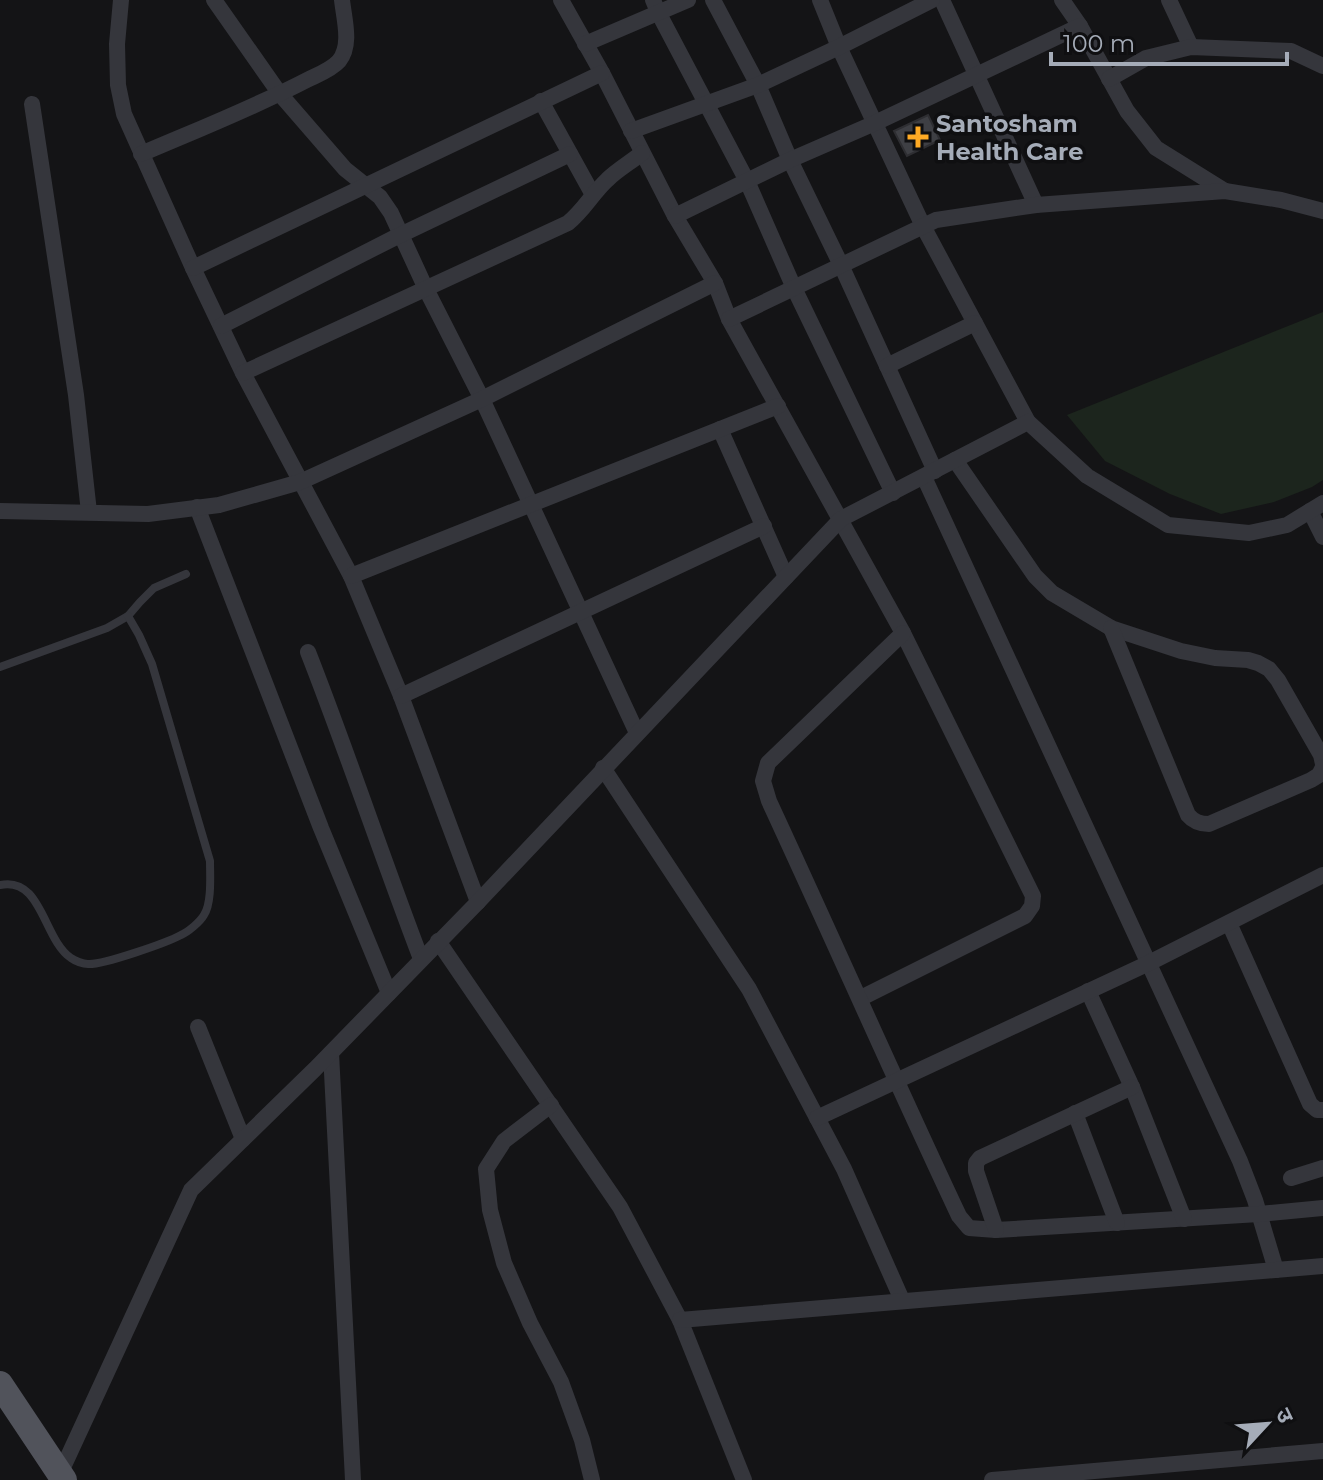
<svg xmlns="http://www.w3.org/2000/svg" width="1323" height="1480" font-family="Montserrat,'Noto Sans Devanagari',sans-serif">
<rect width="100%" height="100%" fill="#141416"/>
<path fill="#1c251d" d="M1323,312V480L1312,487L1274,502L1221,514L1170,494L1105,461L1067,415Z"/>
<path fill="#3e3f44" stroke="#2e2e32" stroke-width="2" d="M928,115L940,140L907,156L894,131Z"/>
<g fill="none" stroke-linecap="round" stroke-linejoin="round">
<g stroke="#35363c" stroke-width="8">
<path d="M0,667L107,628L128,616L140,602L154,588L186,574"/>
<path d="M0,885C42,876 43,939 71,958C75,961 83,964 88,964C103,965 166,943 181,935C188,932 200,922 204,915C212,903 210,875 210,861L152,664L139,635L128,616"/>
</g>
<g stroke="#35363c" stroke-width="16">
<path d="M121,0L117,44L118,85L124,114L193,268L243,373L351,576L401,696L478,902"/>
<path d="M214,0L280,94L345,169L380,197L391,213L426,289L482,399L637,733"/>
<path d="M561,0L602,73L675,216L715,283L729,319L903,633L1033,896L1032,906L1025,916L861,998"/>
<path d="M653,0L658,12L747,181L794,288L893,493"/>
<path d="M713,0L758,85L790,160L841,265L935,471"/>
<path d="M820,0L839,47L923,226L1028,422"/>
<path d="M942,0L1036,205"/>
<path d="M1062,0L1080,26L1127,111L1156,148L1225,191"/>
<path d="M1169,0L1191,47"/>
<path d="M585,44L688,0"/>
<path d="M1109,79L1146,58L1191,47L1291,51L1323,66"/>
<path d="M541,101L593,195"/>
<path d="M32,104L76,395L89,512"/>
<path d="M631,131L758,85L839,47L932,0"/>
<path d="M141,154C197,130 253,108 307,80C317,75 331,70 339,61C352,45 344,19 342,0"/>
<path d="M675,216L790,160L875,123L1080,26"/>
<path d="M193,268L602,73"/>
<path d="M729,319L936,220L1036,205L1225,191L1281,200L1323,211"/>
<path d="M221,326L394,238L570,154"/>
<path d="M887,366L975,323"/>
<path d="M243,373L568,223C584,210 592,194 607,180C617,170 631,162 642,153"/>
<path d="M720,429L786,577"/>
<path d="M955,460L1035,576L1052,593L1111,628L1181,651L1215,658L1248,660L1258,663L1269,669L1278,680L1321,755L1323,764"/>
<path d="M924,477L1240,1161L1255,1200L1276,1270"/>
<path d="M197,507L321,828L389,993"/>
<path d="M0,511L148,514L219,505L300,482L482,399L715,283"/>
<path d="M1310,511L1323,537"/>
<path d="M351,576L778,406"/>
<path d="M1111,628L1188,815C1194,822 1200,824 1209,824L1311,780L1319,775L1323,767"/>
<path d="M903,633L768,763L763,781L769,801C833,939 894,1078 959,1216L969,1228L996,1230L1259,1214L1323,1208"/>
<path d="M308,652C348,754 382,857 421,959"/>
<path d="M401,696L764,526"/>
<path d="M603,768L749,989L844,1169L902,1300"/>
<path d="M1229,923L1310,1104L1317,1110H1323"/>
<path d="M438,941L620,1207L680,1320L744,1480"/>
<path d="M1088,991L1132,1087L1184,1219"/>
<path d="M198,1027L243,1139"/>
<path d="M331,1053L353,1480"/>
<path d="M551,1105L504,1141L486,1169L490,1210L504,1263L530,1323L561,1382L582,1440L592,1480"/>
<path d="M1075,1113L1117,1223"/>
<path d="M817,1118L1149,963L1323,875"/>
<path d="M1291,1178L1323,1168"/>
<path d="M996,1230L976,1171V1163L980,1158L1132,1087"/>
<path d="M680,1320L1323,1266"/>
<path d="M60,1474L191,1190L315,1069L478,902L841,519L1028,422L1087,476L1168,525L1249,533L1287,525L1323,503"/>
<path d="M992,1480L1323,1451"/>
</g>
<path stroke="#51535b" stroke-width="26" d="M0,1384L64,1480"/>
</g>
<path fill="#ffaa24" stroke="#0f0f11" stroke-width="3" d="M914 125h8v8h8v8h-8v8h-8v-8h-8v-8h8z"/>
<g text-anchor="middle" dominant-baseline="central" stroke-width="7" stroke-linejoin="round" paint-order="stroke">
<g font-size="24" font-weight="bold" fill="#a5acb8" stroke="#0f0f11" text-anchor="start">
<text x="936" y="123">Santosham<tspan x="936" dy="28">Health Care</tspan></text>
</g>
</g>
<g transform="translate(1267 1424) rotate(64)" stroke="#0f0f11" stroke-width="6" paint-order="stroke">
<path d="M0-6L14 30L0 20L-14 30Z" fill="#a5acb8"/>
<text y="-12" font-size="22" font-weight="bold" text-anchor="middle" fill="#a5acb8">उ</text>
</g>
<path d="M1051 52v12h236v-12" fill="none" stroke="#a5acb8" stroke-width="4"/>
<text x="1063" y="52" font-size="24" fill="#a5acb8" stroke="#0f0f11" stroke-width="6" paint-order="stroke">100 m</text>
</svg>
